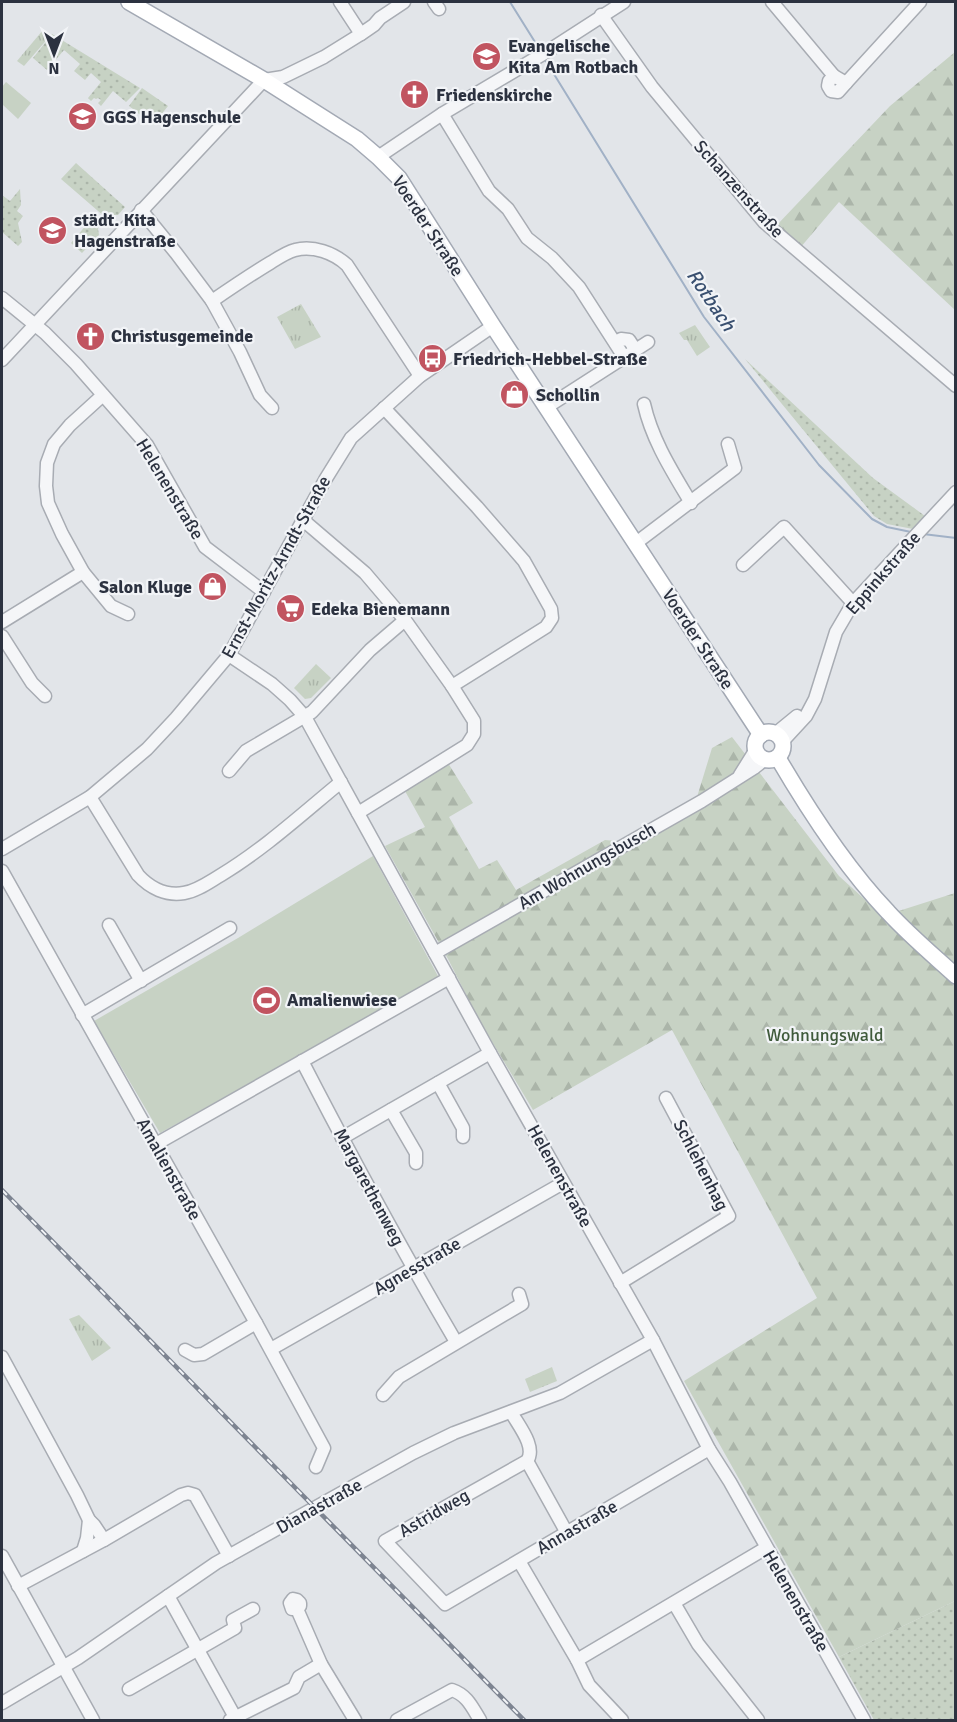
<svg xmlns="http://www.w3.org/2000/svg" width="957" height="1722" font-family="Signika,sans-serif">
<defs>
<pattern id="grass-dots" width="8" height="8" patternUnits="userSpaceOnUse" patternTransform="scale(1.5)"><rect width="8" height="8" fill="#c7d2c4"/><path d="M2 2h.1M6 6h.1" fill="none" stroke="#abb5a9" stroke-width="1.8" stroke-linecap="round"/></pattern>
<pattern id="forest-firs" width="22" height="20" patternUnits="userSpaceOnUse" patternTransform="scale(1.5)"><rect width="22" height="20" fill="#c7d2c4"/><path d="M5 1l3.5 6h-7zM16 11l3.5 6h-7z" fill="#abb5a9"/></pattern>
<pattern id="park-tufts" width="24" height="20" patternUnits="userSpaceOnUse" patternTransform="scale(1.5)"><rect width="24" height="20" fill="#c7d2c4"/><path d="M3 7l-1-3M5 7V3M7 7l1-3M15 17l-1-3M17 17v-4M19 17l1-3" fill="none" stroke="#abb5a9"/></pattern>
</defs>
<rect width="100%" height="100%" fill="#e2e5e9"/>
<g fill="url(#grass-dots)">
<path d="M52,34L140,88L126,102L113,91L101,106L98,103L101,100L98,98L96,99L94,98L91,101L88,98L101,82L91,73L85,80L74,71L80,64L64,50L47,70L33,58Z"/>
<path d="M142,88L168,106L153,125L129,106Z"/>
<path d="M76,163L125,207L118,215H111L105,217L61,179Z"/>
<path d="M20,189L21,205L17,211L23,216L18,223L22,242L18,246L2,232V195L10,201Z"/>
<path d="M93,217L100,223L98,229L99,235L82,253L71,243Z"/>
<path d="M745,359L873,478L925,516L913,529L887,524L874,516Z"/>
<path d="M955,1601V1720H874L839,1657Z"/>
</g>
<g fill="url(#forest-firs)">
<path d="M955,52V310L839,202L800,248L776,226L890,106Z"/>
<path d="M732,737L839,876L883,916L955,893V1601L839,1657L684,1381L817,1298L672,1030L533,1110L479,1020L448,959L385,846L425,827L405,791L448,763L473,803L449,817L479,869L497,860L516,890L605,840L627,842L697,797L712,748Z"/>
</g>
<g fill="url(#park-tufts)">
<path d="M43,30L50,36L24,66L17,61Z"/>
<path d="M301,304L321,337L295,349L277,317Z"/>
<path d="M695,325L710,347L697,356L687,340H684L679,333Z"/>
<path d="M316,664L331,678L311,698L305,699L294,688Z"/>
<path d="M79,1315L111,1348L92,1361L69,1319Z"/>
<path d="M552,1367L557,1381L530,1392L525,1379Z"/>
</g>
<g fill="#c7d2c4">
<path d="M6,82L31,103L18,119L2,104V87Z"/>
<path d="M373,856L439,978L160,1133L94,1021L238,938Z"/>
</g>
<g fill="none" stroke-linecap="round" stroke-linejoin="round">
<g stroke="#a1b1c6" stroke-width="2">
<path d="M510,2L540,50"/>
<path d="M544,58L704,317L819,465L872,519L887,527L911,532"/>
<path d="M923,534L956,538"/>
</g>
<defs>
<g id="minor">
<path d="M434,2L439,9"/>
<path d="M772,2L834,76"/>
<path d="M601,15L652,87L764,222L956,386"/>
<path d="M361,34L374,25L380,18L404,2"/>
<path d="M834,76L846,83L838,92L831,91L828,86L829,81Z"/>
<path d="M846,83L920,2"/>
<path d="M442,114L489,191L508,209L527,238L552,258L579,287L624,357"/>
<path d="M378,157L442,114L548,51L624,2"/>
<path d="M141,210L176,253L212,301L240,352L260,395L272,408"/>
<path d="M2,298L45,333L76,364L147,445L205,547L264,592"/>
<path d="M212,301C231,288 250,275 270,263C278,258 287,252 295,250C313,245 334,253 347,265L420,376"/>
<path d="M615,342L621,339L629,340L635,349"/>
<path d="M2,360L264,80L283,77L324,57L361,34L340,2"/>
<path d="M103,395L70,425L54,444L47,463L46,486L48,503L62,534L83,572L111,606L128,614"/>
<path d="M644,404C652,440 672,471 691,503"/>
<path d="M547,407L648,342"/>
<path d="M384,408L477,507L524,561L551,609L552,618L546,627L452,686"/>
<path d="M303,520L365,573L405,620L452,686L474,721V734L467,745L358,813"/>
<path d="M636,543L735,468L728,444"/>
<path d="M743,565L784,527L853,603"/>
<path d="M2,622L83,572"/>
<path d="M2,636L32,683L45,696"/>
<path d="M229,655L272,684L290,700L305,717L490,1053L653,1340L709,1449L730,1482L864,1720"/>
<path d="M775,734L797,716"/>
<path d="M782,742L806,716L815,699L836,632L853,603L956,492"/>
<path d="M229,771L246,751L312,712L370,650L405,620"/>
<path d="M740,775L755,751"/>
<path d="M90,797L138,875C150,888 166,896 184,893C197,891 209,882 221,875C264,849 302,814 341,782"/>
<path d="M2,849L90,797L147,749L176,718L229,655L325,480L351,438L420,376L493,326"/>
<path d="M2,871L256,1323L324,1448L316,1467"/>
<path d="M109,925L141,981"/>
<path d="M435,953L702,801L754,768L764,760"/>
<path d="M82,1015L230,928"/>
<path d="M302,1061C351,1156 402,1250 456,1342"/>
<path d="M438,1083L463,1128V1137"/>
<path d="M391,1110L416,1153V1163"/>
<path d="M342,1138L490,1053"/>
<path d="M156,1144L449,978"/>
<path d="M620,1283L729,1216L666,1098"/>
<path d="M271,1349L563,1183"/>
<path d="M185,1350L194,1355L203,1354L256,1323"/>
<path d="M2,1357L77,1495L89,1520L94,1525L104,1540"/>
<path d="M383,1395L399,1377L522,1304L519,1294"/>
<path d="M511,1412C518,1425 537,1447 527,1461L385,1541L445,1604L709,1449"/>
<path d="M527,1461L567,1533"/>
<path d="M83,1551L87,1538L89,1520"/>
<path d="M2,1556L93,1720"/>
<path d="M519,1561L577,1660L589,1685L622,1720"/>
<path d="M18,1586L104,1540L181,1495L188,1493L195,1495L229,1556"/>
<path d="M168,1596L235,1717"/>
<path d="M674,1603L698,1644L758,1720"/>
<path d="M297,1609L300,1606V1603L297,1600L293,1599L290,1603L292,1609H297L321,1664L355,1720"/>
<path d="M577,1660L766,1548"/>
<path d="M129,1689L235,1628L233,1620L253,1609"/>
<path d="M2,1703L78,1658L216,1563L241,1549L413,1453L454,1433L560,1393L653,1340"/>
<path d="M230,1720L294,1688L299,1677L321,1664"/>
<path d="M397,1720L452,1690C467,1695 472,1707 480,1720"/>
</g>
<g id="major">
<path d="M129,2L264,80L357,139L378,157L399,178L493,326L761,735"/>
<circle cx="769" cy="746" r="14"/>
<path d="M778,758C809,811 846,868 888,912C909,935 933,955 956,976"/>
</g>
</defs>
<use href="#minor" stroke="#a8acb3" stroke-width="15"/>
<use href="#major" stroke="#a3a9b4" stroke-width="18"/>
<use href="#minor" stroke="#f5f6f8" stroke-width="12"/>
<use href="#major" stroke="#fff" stroke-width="15"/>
<defs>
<path id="rail" d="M2,1190L524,1720"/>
</defs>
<use href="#rail" stroke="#7d8491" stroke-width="4.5"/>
<use href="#rail" stroke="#f2f4f7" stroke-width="2" stroke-dasharray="7" stroke-linecap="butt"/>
</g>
<defs>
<symbol id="school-disc" viewBox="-11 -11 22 22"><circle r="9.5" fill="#c15460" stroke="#f2f4f7"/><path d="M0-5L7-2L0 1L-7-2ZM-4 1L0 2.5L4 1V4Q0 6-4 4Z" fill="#fff"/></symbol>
<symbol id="church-disc" viewBox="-11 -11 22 22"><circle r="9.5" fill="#c15460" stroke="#f2f4f7"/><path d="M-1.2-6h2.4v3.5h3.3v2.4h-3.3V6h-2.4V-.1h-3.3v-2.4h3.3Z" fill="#fff"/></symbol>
<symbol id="bus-disc" viewBox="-11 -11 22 22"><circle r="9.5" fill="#c15460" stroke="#f2f4f7"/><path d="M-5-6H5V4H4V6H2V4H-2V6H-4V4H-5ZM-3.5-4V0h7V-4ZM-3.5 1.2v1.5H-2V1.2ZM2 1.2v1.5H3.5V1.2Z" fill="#fff"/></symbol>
<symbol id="shop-disc" viewBox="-11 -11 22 22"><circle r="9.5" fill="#c15460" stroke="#f2f4f7"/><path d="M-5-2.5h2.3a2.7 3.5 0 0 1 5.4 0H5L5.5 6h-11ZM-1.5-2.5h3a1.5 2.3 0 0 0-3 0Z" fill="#fff"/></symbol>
<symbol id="supermarket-disc" viewBox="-11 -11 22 22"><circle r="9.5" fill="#c15460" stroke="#f2f4f7"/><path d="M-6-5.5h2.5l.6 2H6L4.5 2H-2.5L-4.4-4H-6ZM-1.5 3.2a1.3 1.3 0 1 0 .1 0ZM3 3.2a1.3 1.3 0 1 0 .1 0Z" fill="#fff"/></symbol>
<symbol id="stadium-disc" viewBox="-11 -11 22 22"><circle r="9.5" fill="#c15460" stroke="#f2f4f7"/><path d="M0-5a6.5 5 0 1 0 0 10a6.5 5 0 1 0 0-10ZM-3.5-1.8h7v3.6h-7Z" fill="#fff"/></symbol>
</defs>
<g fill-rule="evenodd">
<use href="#school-disc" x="470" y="40" width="33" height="33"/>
<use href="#church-disc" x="398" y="78" width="33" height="33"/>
<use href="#school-disc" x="66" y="100" width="33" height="33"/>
<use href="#school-disc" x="36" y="214" width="33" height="33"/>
<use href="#church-disc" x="74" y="320" width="33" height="33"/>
<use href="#bus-disc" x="416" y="342" width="33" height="33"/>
<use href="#shop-disc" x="498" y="378" width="33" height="33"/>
<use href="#shop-disc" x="196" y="570" width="33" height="33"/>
<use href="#supermarket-disc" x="274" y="592" width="33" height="33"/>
<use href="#stadium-disc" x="250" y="984" width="33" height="33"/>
</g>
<g text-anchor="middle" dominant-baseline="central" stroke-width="4.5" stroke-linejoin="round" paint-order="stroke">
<g font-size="18" font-weight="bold" fill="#2c3240" stroke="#f2f4f7" text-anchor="start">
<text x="508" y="46">Evangelische<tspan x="508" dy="21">Kita Am Rotbach</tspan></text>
<text x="436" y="95">Friedenskirche</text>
<text x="103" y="117">GGS Hagenschule</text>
<text x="74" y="220">städt. Kita<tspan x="74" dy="21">Hagenstraße</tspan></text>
<text x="111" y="336">Christusgemeinde</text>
<text x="453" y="359">Friedrich-Hebbel-Straße</text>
<text x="536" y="395">Schollin</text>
<text x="192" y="587" text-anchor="end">Salon Kluge</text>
<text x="311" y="609">Edeka Bienemann</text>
<text x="287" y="1000">Amalienwiese</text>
</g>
<g font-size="18" fill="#2c3240" stroke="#f2f4f7">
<text transform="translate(739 189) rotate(48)">Schanzenstraße</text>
<text transform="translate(428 226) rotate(57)">Voerder Straße</text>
<text transform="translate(170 489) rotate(59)">Helenenstraße</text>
<text transform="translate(276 567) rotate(-61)">Ernst-Moritz-Arndt-Straße</text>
<text transform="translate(883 573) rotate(-49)">Eppinkstraße</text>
<text transform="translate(698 639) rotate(57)">Voerder Straße</text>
<text transform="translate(587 866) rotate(-30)">Am Wohnungsbusch</text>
<text transform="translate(701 1165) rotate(63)">Schlehenhag</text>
<text transform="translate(169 1169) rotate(61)">Amalienstraße</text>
<text transform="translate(560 1176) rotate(61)">Helenenstraße</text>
<text transform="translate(369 1187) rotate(62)">Margarethenweg</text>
<text transform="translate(417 1266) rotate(-30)">Agnesstraße</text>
<text transform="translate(319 1506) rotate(-29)">Dianastraße</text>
<text transform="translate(434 1513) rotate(-30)">Astridweg</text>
<text transform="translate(577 1527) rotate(-30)">Annastraße</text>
<text transform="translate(796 1601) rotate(60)">Helenenstraße</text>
</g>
<g font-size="18" fill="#3f5a3b" stroke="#f2f4f7">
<text x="825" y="1035">Wohnungswald</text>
</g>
<g font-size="20" font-style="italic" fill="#3a5070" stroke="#f2f4f7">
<text transform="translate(711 300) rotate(56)">Rotbach</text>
</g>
</g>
<rect width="957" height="1722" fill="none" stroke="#2c3240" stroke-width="6"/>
<g transform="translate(54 54) rotate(180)" stroke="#f2f4f7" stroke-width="4.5" paint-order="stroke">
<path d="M0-4.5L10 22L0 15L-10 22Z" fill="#2c3240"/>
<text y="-9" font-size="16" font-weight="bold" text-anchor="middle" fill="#2c3240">N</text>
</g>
</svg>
